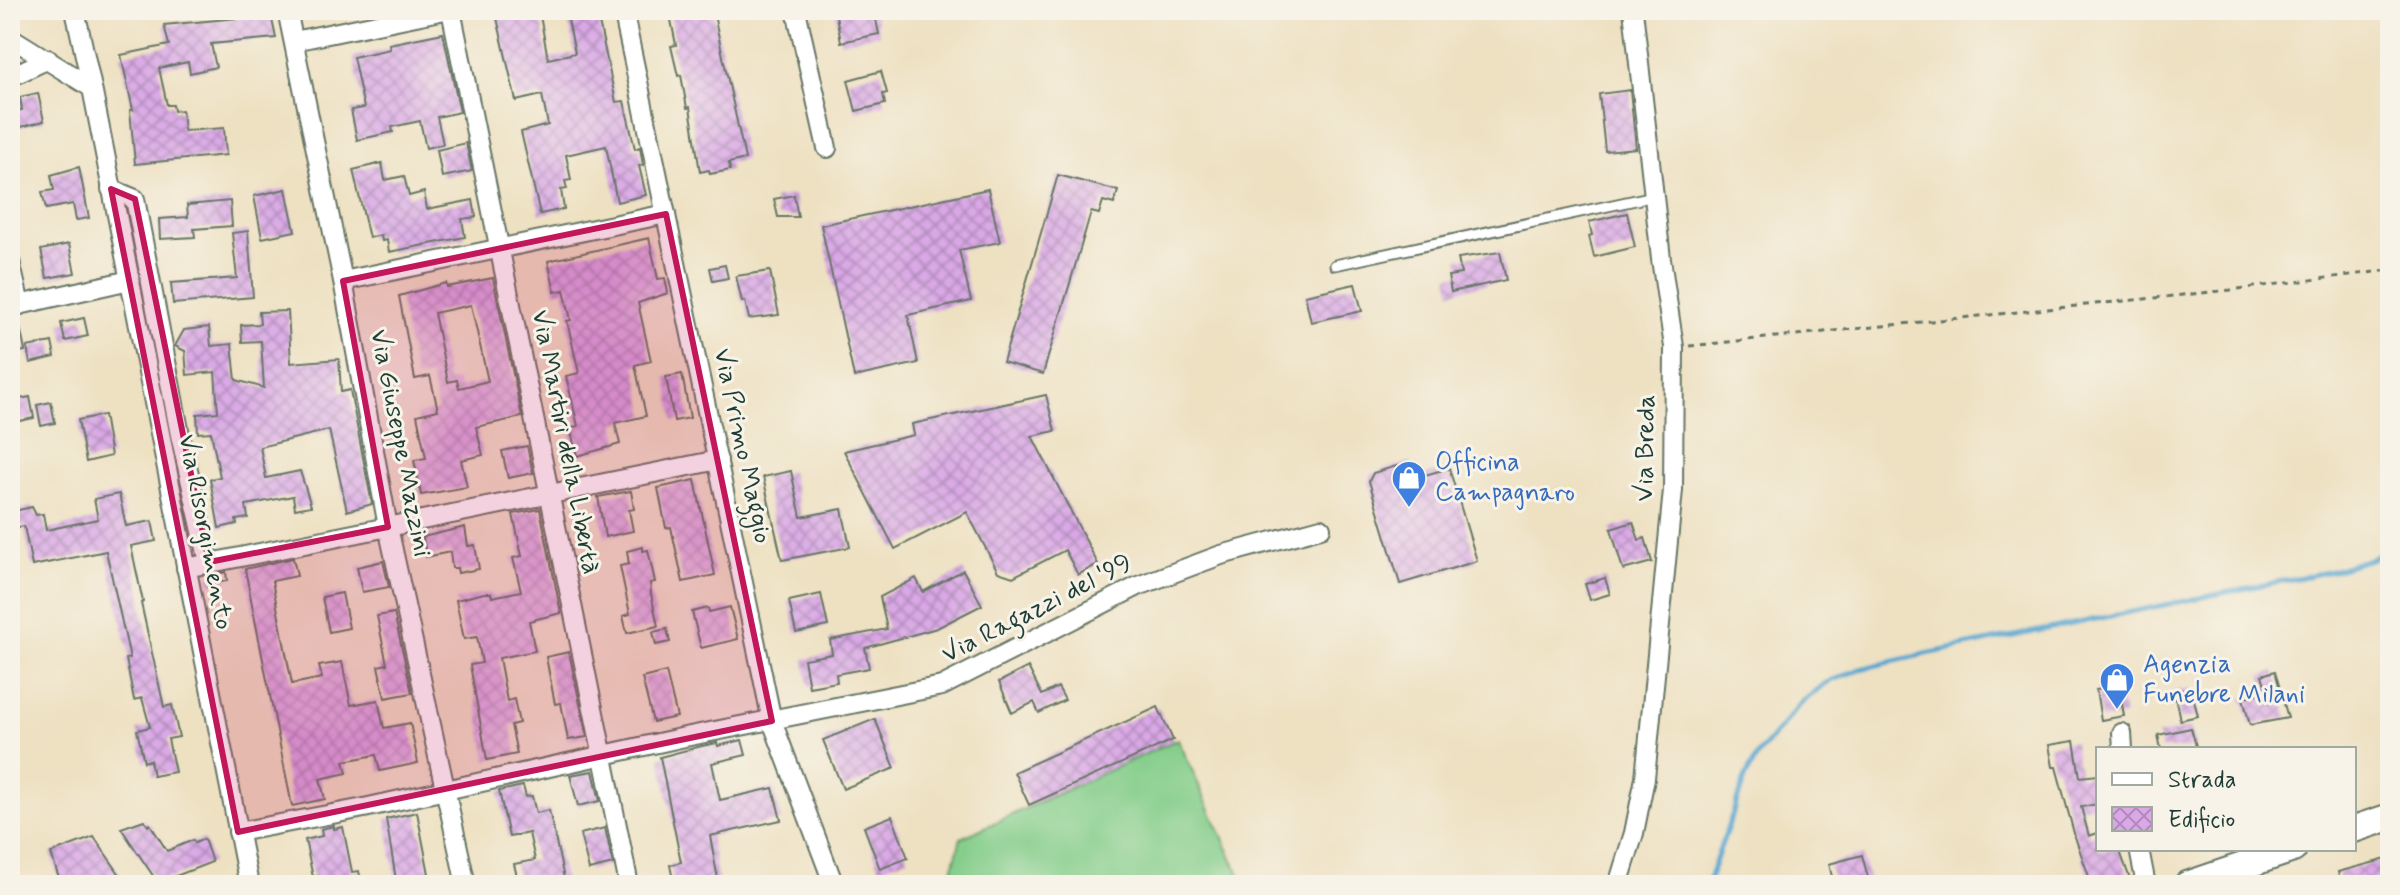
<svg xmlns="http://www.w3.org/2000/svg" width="2400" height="895" font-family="Mynerve,sans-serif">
<defs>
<pattern id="building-cross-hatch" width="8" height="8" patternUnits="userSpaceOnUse" patternTransform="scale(2)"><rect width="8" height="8" fill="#daa8e6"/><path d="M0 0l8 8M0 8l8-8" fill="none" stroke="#b08abb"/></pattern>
</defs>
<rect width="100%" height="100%" fill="#f7f3e8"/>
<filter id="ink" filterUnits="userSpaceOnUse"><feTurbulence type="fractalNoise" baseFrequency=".0125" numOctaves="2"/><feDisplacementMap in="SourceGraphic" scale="16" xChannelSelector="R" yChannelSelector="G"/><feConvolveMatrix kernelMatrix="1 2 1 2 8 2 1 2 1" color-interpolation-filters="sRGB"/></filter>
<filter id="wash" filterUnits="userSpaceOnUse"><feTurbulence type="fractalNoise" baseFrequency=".006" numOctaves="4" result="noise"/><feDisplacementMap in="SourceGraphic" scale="32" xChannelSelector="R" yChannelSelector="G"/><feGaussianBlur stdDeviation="1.8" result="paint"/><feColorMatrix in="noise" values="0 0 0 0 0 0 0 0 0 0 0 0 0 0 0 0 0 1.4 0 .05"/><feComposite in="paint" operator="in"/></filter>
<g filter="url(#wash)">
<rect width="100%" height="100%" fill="#eee1c2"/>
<path fill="#85ce8b" stroke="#528660" stroke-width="2" d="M1178,739L1244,885H948L961,838Z"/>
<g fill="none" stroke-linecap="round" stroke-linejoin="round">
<path stroke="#56a6d0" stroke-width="5" d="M1707,885L1746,776L1759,753L1801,703L1826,683L1860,669L1926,654L2331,571L2373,558L2390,547"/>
</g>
<g id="blocks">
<g fill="url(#building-cross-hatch)" fill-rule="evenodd">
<path d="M539,10L548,59L575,53L566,10H611L613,20L599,22L616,102L624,101L635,149L640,147L643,165L639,166L646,195L617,202L606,146L566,155L571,180L565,181L567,189L561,190L564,209L540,214L521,132L548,125L542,95L516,101L497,18Z"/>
<path d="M669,10H713L745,159L729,163L730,170L710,174L709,170L700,172L690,107L687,108L681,75L678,76L671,46L676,45Z"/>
<path d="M835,10H874L879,34L841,42Z"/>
<path d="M271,15L276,38L211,44L216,67L190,73L188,62L159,68L167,105H173L174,111L182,110L184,131L224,128L226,155L135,164L130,110H133L121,55L169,45L164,25Z"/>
<path d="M443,33L460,112L437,117L443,144L426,148L420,121L392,127L393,132L357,140L351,110L364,108L353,57L390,49L389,44Z"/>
<path d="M881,71L887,93L883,94L885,104L856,111L848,80Z"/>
<path d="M1630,90L1636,148L1605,151L1599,94Z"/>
<path d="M38,93L44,121L10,130V112L22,110L20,97Z"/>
<path d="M466,143L472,171L442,177L437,150Z"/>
<path d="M382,163L385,180L404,176L409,196L424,192L427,209L473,200L476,217L462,219L465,237L389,252L387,240L382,241L381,235L369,238L353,170Z"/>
<path d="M79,167L89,218L76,220L73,204L46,209L42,192L54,190L51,175Z"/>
<path d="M1058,175L1118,191L1114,204L1103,201L1099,214L1091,212L1043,374L1003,362Z"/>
<path d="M286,189L295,231L262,238L254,196Z"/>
<path d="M988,189L1000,242L959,250L971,301L908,315L918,363L854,377L821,225Z"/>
<path d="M794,195L798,217H778L774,199Z"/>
<path d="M230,201L232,226L194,229L195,237L160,239L159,219L188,217L187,205Z"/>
<path d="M1627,213L1635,247L1594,257L1589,236L1592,235L1589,222Z"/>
<path d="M248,231L253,297L173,304L171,283L237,278L232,233Z"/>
<path d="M649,238L658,279L665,278L668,293L638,303L651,361L635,365L646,416L615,423L620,444L577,456L570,428L578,426L566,376L579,373L567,321L571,320L564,290L555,292L548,261Z"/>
<path d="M69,244L75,273L47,278L41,250Z"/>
<path d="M1500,252L1506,280L1451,292L1448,276L1461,274L1458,258Z"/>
<path d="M725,265L728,278L713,281L710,268Z"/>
<path d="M770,271L779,315L749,319L745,301L742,302L736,276Z"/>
<path d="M493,278L522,417L476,427L483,455L461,460L467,487L421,495L414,460L426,458L417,415L438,410L430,376L415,379L399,296L446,283L447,287ZM471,305L488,381L459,388L457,380L448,382L434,313Z"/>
<path d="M1355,284L1362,311L1311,322L1305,295Z"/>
<path d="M288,311L291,363L339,359L341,392L350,390L372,504L347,511L329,430L260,447L266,478L300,471L311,506L295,509L293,496L246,505L248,518L236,520L237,524L219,528L210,479L220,477L211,432L198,433L197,414L218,412L215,372L187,375L185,351L175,346L184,330L209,327L211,346L232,344L236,380L264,388L261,341L242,342L241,325L260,324L259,312Z"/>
<path d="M18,317L25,351L10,354V319Z"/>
<path d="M84,318L88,336L65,341L61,323Z"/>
<path d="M52,342L55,357L30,363L27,347Z"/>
<path d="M682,374L690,418L674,421L666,377Z"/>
<path d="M1046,395L1055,431L1032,436L1098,564L1078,575L1065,550L1013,577L998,572L967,512L895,549L844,451L914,435L912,424Z"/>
<path d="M30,397L34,418L10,423V401Z"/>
<path d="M51,402L55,423L41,426L37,405Z"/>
<path d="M104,415L111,456L86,462L78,420Z"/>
<path d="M527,446L533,473L508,478L502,451Z"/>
<path d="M1410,462L1415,478L1449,468L1477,561L1400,584L1369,481L1373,473Z"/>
<path d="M791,471L801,517L842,509L850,547L782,560L763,477Z"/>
<path d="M695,480L715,575L683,582L671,527L666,528L658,488Z"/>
<path d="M631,491L634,509L629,510L633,531L605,537L598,497Z"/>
<path d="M119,494L126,526L152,521L156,541L131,546L143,602L141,603L164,707L172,705L179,737L168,739L175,772L153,776L150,760L144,762L137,730L150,727L142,698L134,700L126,659L130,658L106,551L32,566L24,526L14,528L10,516V512L32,507L36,515L43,514L46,530L98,519L94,499Z"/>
<path d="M540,509L561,613L529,621L535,651L499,658L507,701L514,699L519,723L511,725L517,754L487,760L470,665L482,663L477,637L464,639L456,600L484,593H491L492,597L521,591L513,558L522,556L513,514Z"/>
<path d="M1633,522L1639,540L1645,538L1652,562L1623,570L1611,529Z"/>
<path d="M465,527L468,546L475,545L479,569L458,573L457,568H452L450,552L426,557L423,537Z"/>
<path d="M643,547V551L648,550L655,582L650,583L651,594L658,626L627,633L623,616L630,614L620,566L629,564L627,551Z"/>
<path d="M293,558L297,576L272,581L292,684L322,678L319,666L342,662L351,705L378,700L384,728L410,723L418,763L380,771L376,755L344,761L347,773L320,779L325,799L292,806L245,569Z"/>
<path d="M383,561L389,587L362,592L357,567Z"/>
<path d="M963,570L982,605L937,628L865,648L869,668L836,674L837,682L809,687L804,659L832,654L830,640L887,629L880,597L916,578L923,592Z"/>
<path d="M226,572L227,581L210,584L209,576Z"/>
<path d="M1605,578L1610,594L1590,600L1585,584Z"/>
<path d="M342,593L349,628L329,632L322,597Z"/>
<path d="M821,594L828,626L796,633L789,601Z"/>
<path d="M730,607L738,639L701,648L692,612L708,608L709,612Z"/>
<path d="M394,613L412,693L385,698L378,666L387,664L377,616Z"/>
<path d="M667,629L670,642L656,645L653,632Z"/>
<path d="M569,652L587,737L568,740L561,703L555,704L546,657Z"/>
<path d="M1028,667L1042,695L1058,687L1065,700L1039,713L1034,702L1012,713L999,682Z"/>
<path d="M2275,671L2288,718L2250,725L2243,698L2267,691L2262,675Z"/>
<path d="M666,672L677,717L653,722L642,678Z"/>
<path d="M2119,686L2124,716L2101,720L2096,690Z"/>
<path d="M2191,688L2198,716L2180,720L2174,691Z"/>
<path d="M1158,707L1173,740L1029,805L1014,772Z"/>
<path d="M875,719L895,768L843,789L823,740Z"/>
<path d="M2191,728L2196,746L2184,749H2161L2158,735Z"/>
<path d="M742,740L746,755L712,763L720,800L773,788L781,820L710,836L719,885H674L670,865L681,862L660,757L702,746L717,743L718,746Z"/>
<path d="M2074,741L2080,777L2098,775V804L2081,807L2089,836L2098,833V849H2119L2130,879L2114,885H2092L2075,837L2056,767H2053L2049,745Z"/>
<path d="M593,771L600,801L578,806L570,775Z"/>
<path d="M523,786L526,797L532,796L536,813L549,810L565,883L519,885L514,864L535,860L529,833L509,837L499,791Z"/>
<path d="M417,812L429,874L396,880L386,819Z"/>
<path d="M892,816L908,858L880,869L864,827Z"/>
<path d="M144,820L148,826L150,824L167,851L193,840L195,843L204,839L212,862L158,883L121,828Z"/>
<path d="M334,826V829L343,827L352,872L359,871L362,885H321L319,876L313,877L305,840L322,836L321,829Z"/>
<path d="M605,828L613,864L589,870L580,834Z"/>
<path d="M94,837L127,885H61L51,853Z"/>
<path d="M1862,855L1870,885H1834L1829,864Z"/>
<path d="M2390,858V876L2357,885H2341L2338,872Z"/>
</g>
</g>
</g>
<g filter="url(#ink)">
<use href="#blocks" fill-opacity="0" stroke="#677666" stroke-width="2"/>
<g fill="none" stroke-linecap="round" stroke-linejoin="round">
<defs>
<path id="service" d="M1335,265L1654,196"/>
<g id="minor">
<path d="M75,10L92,88L249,885"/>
<path d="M287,10L343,281L388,527L466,885"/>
<path d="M451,10L629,885"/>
<path d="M623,10L772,721L834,885"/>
<path d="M796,10L827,148"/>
<path d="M10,37L92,88"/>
<path d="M294,41L445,10"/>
<path d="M10,77L48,59"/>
<path d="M111,189L135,199L180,435L209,562"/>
<path d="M10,261L20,305"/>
<path d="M343,281L666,214"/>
<path d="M10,307L130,280"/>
<path d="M186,568L718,460"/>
<path d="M2122,733L2123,749"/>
<path d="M238,832L364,808L685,737L942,686L1138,586L1221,555L1321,528"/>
<path d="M2139,849L2146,885"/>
<path d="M1618,885L1634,833L1645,778L1673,490L1674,347L1661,259L1633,10"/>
</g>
<g id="secondary">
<path d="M2354,829L2390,817"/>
<path d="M2187,885L2293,849"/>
</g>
</defs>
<use href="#service" stroke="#677666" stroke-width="13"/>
<use href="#minor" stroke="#677666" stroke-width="22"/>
<use href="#secondary" stroke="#677666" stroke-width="30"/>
<path stroke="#677666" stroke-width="3" stroke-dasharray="6 6" stroke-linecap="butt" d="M1689,346L2231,290L2390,270"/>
<use href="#service" stroke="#fff" stroke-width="9"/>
<use href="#minor" stroke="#fff" stroke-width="18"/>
<use href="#secondary" stroke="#fff" stroke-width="26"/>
</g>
</g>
<path fill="#c2185b" fill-opacity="0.2" stroke="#c2185b" stroke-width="6" stroke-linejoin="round" d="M111,189L135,199L209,562L388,527L343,281L666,214L772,721L238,832Z"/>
<defs>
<symbol id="shop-pin" viewBox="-11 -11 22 30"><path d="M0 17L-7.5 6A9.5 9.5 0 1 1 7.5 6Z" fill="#3f7fe0" stroke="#f7f3e8"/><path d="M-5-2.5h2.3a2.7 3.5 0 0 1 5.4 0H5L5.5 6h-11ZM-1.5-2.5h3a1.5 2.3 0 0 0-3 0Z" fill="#fff"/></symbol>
</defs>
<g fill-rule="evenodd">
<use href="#shop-pin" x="1389" y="458" width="40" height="54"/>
<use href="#shop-pin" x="2097" y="660" width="40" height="54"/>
</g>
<g text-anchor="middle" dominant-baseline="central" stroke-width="6" stroke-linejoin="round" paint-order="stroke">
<g font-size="26" fill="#1f3d34" stroke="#f7f3e8">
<text transform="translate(565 442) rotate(79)">Via Martiri della Libertà</text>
<text transform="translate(400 443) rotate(79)">Via Giuseppe Mazzini</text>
<text transform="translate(742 446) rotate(78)">Via Primo Maggio</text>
<text transform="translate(1646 448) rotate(-89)">Via Breda</text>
<text transform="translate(205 532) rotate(79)">Via Risorgimento</text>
<text transform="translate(1037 609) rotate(-27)">Via Ragazzi del '99</text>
</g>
<g font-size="26" fill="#366cbe" stroke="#f7f3e8" text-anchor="start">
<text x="1435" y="463">Officina<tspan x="1435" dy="30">Campagnaro</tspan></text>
<text x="2143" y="665">Agenzia<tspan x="2143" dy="30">Funebre Milani</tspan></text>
</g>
</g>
<rect width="2400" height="895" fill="none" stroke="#f7f3e8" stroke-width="40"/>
<rect x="2096" y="747" width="260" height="104" fill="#f7f3e8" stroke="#a1aaa0" stroke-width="2"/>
<rect x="2112" y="773" width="40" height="12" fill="#ffffff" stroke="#a1aaa0" stroke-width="2"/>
<text x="2168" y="787" font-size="24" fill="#1f3d34">Strada</text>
<rect x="2112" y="807" width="40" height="24" fill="url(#building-cross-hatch)" stroke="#a1aaa0" stroke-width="2"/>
<text x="2168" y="827" font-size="24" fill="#1f3d34">Edificio</text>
</svg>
